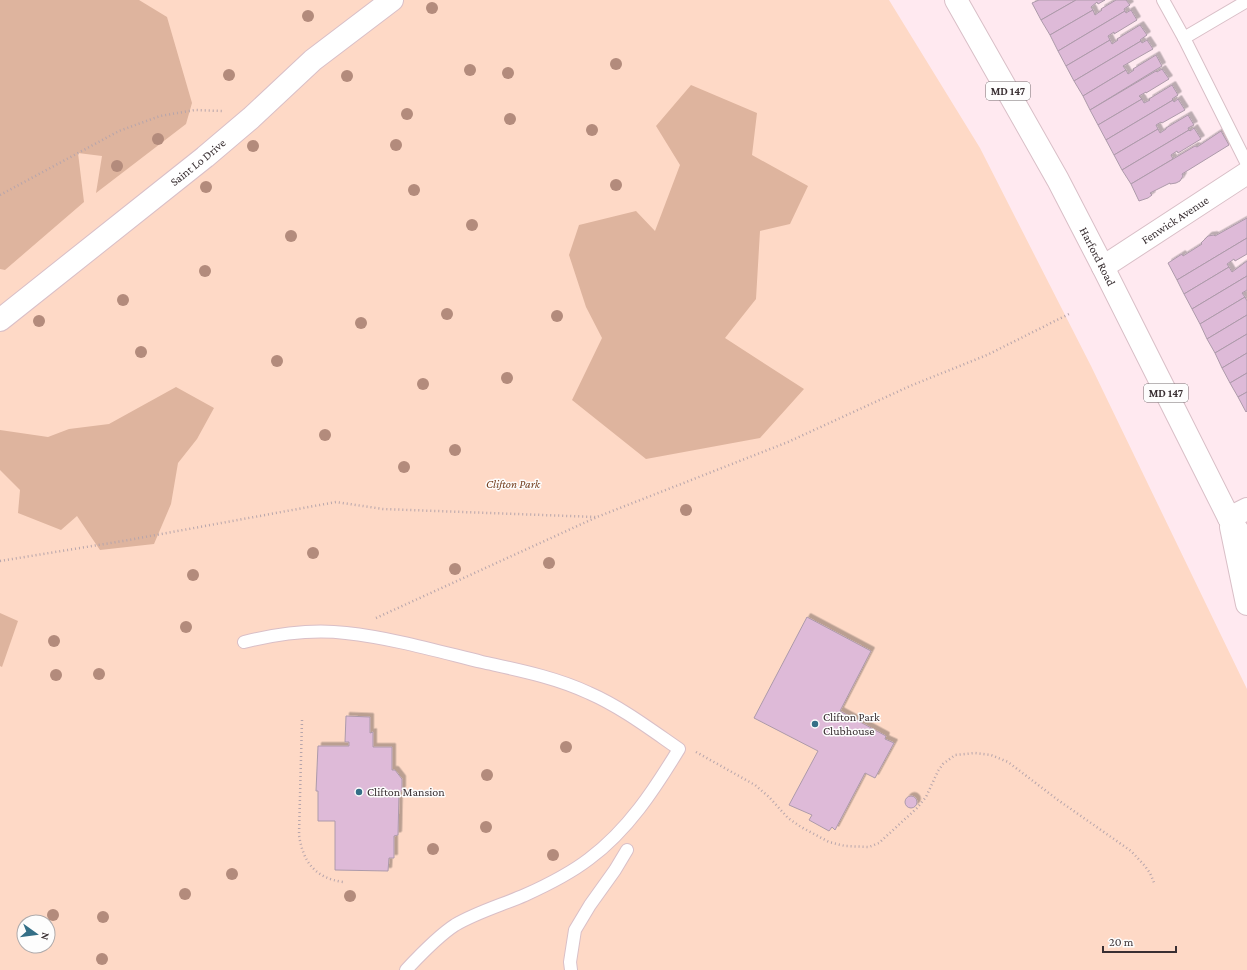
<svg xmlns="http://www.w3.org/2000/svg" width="1247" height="970" font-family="'Crimson Pro',serif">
<defs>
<filter id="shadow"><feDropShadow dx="3.5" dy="-3.5" stdDeviation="0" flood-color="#0004"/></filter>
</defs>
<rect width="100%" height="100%" fill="#ffe9f0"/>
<path fill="#fed9c6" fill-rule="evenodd" d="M0,0H889L980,148L1091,366L1247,689V970H0ZM24,922H48V946H24Z"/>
<g fill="#deb49e">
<path d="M0,0H139L167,17L192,103L186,124L96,193L102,156L78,153L84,202L5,270L0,269Z"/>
<path d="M691,85L757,113L752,155L808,186L790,224L760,231L756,299L725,338L804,389L760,438L646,459L572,400L602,338L586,307L569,255L579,225L636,211L655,231L680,165L656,126Z"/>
<path d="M176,387L214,408L197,439L178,463L171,504L154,544L100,550L77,516L61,530L18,513L20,490L0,470V430L48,437L69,429L109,424Z"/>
<path d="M0,613L18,621L2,667L0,666Z"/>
</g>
<g fill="#debad8" stroke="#ad9aaa" filter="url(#shadow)">
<path d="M1039,0H1076L1041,20L1032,3Z"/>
<path d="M1076,0H1105L1098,4L1097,2L1091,7L1093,10L1050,35L1041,20Z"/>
<path d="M1116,0H1126L1130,5L1124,9L1125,11L1058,51L1050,35L1093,10L1095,15L1102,10L1101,9Z"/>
<path d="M1131,10L1137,20L1114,34V32L1108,36L1110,40L1066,66L1058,51L1125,11L1126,13Z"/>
<path d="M1140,25L1147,35L1140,40L1141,41L1074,81L1066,66L1110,40L1112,44L1118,40L1117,39Z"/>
<path d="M1147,40L1153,49L1123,66L1126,70L1083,96L1074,81L1141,41L1142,43Z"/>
<path d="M1156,55L1162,66L1090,110L1083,96L1126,70L1128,74L1134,70L1133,69Z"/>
<path d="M1162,69L1169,79L1146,93V92L1139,96L1142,99L1098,125L1090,110L1156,71L1157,72Z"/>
<path d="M1172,85L1178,95L1172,99L1173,100L1106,140L1098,125L1142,99L1144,103L1150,100L1149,99Z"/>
<path d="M1178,99L1185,110L1162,123L1161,122L1156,125L1158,129L1114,155L1106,140L1173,100L1174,102Z"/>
<path d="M1188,115L1194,125L1188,128L1189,130L1122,170L1114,155L1158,129L1160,133L1166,129V128Z"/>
<path d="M1194,128L1201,139L1178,153L1177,151L1171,155L1173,159L1131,184L1122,170L1189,130L1190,131Z"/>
<path d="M1221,131L1229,145L1182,174L1183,176L1180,181L1176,183L1170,184V183L1150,193L1152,195L1148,198L1139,201L1131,184L1195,146L1197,147Z"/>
<path d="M1247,218V238L1177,280L1168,263L1182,254L1183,256L1202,244L1201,243L1208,236L1214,235L1215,236Z"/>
<path d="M1247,238V254L1235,261L1234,259L1227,264L1229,267L1184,294L1177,280Z"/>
<path d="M1247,261V276L1192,309L1184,294L1229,267L1232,272Z"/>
<path d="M1247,276V290L1242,293L1245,297L1200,324L1192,309Z"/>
<path d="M1245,297L1247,301V315L1207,339L1200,324Z"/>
<path d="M1247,315V334L1215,353L1207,339Z"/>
<path d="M1247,334V353L1222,368L1215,353Z"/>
<path d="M1247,353V373L1230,383L1222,368Z"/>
<path d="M1247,373V392L1238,397L1230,383Z"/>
<path d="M1247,392V411L1246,412L1238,397Z"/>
<path d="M807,617L871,651L840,711L886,736L885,739L894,743L875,778L865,773L835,830L832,827L829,831L809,820L812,815L789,805L818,751L754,718Z"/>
<path d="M346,716L370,717V733L373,732V747H392V770H395L402,779V790L399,794L398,835L394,836V858H389L388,871L335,870V821H318V791H316L318,746H349V742H345Z"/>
<circle cx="911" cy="802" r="6"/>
</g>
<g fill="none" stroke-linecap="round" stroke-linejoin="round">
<defs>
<g id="lane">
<path d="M1163,0L1184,38L1247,164"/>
<path d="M1184,38L1247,1"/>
<path d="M244,642C276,634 313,629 346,633C392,638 437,651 482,662C518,670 555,677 589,693C621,707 650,729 679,749C654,790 628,830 589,859C572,872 545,886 525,895C502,905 477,912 455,925C438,936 420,955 406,970"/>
<path d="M571,970L570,962L575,930L590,905L615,870L627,850"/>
</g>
<g id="street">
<path id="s1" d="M1103,267L1247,173"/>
<path id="s2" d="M0,320L205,157L251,118L313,60L392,0"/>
<path d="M1229,518L1247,509"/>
</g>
<g id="primary">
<path id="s3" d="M956,0L1058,180L1103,267L1229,518L1247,544"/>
<path d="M1231,527L1247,604"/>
</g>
</defs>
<use href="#lane" stroke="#d9bfc7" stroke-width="14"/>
<use href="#street" stroke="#d9bfc7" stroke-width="24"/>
<use href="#primary" stroke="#d9bfc7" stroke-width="24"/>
<g stroke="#b7a5ab" stroke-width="2.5" stroke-dasharray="1 3" stroke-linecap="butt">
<path d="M0,195L119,131L160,116L195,110L222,111"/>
<path d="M0,561L123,541L336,502L383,509L596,517"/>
<path d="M376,618L597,517L788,442L910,386L987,355L1071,313"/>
<path d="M302,720L299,835C303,862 315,878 343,882"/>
<path d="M696,752L755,785L769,797L788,818L801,827L829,842L845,846L869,847L879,843L917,808L926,797L938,771L943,764L955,755L975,753L991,755L1008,762L1058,800L1131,851L1145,866L1150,873L1155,885"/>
</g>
<use href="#lane" stroke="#fff" stroke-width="12"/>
<use href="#street" stroke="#fff" stroke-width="22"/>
<use href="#primary" stroke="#fff" stroke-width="22"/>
</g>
<g fill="#b38b7c">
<circle cx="432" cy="8" r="6"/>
<circle cx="308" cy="16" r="6"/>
<circle cx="616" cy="64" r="6"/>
<circle cx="470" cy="70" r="6"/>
<circle cx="508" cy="73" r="6"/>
<circle cx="229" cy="75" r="6"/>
<circle cx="347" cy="76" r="6"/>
<circle cx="407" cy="114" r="6"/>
<circle cx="510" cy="119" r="6"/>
<circle cx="592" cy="130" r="6"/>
<circle cx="158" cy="139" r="6"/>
<circle cx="396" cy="145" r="6"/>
<circle cx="253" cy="146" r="6"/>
<circle cx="117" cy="166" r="6"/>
<circle cx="616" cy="185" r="6"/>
<circle cx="206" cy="187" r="6"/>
<circle cx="414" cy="190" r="6"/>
<circle cx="472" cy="225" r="6"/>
<circle cx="291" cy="236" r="6"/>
<circle cx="205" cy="271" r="6"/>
<circle cx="123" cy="300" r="6"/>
<circle cx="447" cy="314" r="6"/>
<circle cx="557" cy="316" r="6"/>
<circle cx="39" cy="321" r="6"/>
<circle cx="361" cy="323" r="6"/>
<circle cx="141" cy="352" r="6"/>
<circle cx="277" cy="361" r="6"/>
<circle cx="507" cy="378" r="6"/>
<circle cx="423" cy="384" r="6"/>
<circle cx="325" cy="435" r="6"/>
<circle cx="455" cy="450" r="6"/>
<circle cx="404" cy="467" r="6"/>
<circle cx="686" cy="510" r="6"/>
<circle cx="313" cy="553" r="6"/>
<circle cx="549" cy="563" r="6"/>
<circle cx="455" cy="569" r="6"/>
<circle cx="193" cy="575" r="6"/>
<circle cx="186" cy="627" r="6"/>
<circle cx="54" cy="641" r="6"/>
<circle cx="99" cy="674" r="6"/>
<circle cx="56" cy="675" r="6"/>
<circle cx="566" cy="747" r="6"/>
<circle cx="487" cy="775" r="6"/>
<circle cx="486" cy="827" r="6"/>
<circle cx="433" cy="849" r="6"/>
<circle cx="553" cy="855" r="6"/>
<circle cx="232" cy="874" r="6"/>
<circle cx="185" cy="894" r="6"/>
<circle cx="350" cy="896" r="6"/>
<circle cx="53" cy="915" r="6"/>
<circle cx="103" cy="917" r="6"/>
<circle cx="102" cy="959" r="6"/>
</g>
<g fill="#346f87" stroke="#fdfdfd" stroke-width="1.5">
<circle cx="815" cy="724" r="4"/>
<circle cx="359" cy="792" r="4"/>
</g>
<g text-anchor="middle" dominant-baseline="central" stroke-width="3" stroke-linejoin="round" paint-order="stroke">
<g fill="#fdfdfd" stroke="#746d6f" stroke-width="1">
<rect x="986" y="82" width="44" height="18" rx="3"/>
<rect x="1144" y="384" width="44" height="18" rx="3"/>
</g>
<g font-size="11" font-weight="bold" fill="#392f32">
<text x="1008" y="91">MD 147</text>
<text x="1166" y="393">MD 147</text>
</g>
<g font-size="12" fill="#392f32" stroke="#fdfdfd">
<text stroke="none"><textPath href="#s2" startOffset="253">Saint Lo Drive</textPath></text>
<text stroke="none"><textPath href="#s1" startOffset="86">Fenwick Avenue</textPath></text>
<text stroke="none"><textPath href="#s3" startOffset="293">Harford Road</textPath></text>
</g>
<g font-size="12" font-style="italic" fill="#743e1e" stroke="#fdfdfd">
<text x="513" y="484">Clifton Park</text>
</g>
<g font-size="12" fill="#392f32" stroke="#fdfdfd" text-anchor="start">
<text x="823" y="717">Clifton Park<tspan x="823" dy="14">Clubhouse</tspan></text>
<text x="367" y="792">Clifton Mansion</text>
</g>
</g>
<g transform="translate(36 934) rotate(104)"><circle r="19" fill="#fdfdfd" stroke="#afabac"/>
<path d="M0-3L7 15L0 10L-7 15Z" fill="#346f87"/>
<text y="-6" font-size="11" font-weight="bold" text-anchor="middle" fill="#392f32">N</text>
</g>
<path d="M1103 946v6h73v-6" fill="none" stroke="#392f32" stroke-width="2"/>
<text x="1109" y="946" font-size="12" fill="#392f32" stroke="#fdfdfd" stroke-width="3" paint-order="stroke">20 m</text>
</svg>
